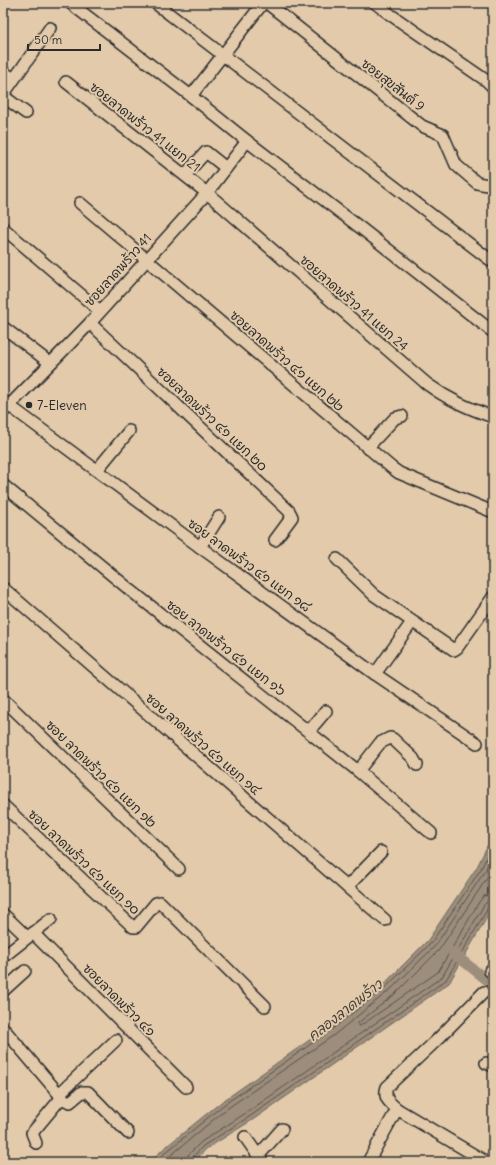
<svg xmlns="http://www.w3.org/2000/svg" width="496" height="1165" font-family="Delius,'Playpen Sans Thai',sans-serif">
<rect width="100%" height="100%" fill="#e2caab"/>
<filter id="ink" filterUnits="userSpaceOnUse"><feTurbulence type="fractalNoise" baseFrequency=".025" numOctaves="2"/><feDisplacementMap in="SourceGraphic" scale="8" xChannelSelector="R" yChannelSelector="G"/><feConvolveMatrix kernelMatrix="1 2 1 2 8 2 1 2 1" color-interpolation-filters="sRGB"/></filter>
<g filter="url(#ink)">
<path fill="#9c8d7b" stroke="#6f665b" d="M493,834V907L449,983L254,1119L206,1149L194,1162H151L162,1150L220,1103L328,1027L385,983L428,940L477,867Z"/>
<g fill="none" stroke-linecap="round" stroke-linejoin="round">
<g stroke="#58524b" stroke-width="1">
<path d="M493,869L439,950L395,994L358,1023V1026H360L438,972L479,902L484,896L493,894"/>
<path d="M156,1162L165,1153L222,1106L331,1030L388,985L431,943L481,869L493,843"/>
<path d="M163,1162L225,1110L334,1035L391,989L435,946L485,871L493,855"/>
<path d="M186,1162L188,1155L201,1142L249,1111L442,977L484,905L488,901L493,900"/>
<path d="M191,1162L192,1158L203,1146L252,1115L446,980L488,908L493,905"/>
</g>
<path stroke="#9c8d7b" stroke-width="10" d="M452,952L493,985"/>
<defs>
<g id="minor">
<path d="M70,3L191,96L247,141L362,229L493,332"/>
<path d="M155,3L493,262"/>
<path d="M267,3L422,126L443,135L456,165L477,183L493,186"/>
<path d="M375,3L391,15L487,81L493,87"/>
<path d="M3,72L14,79"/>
<path d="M66,82L207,193L427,384C449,400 468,408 493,417"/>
<path d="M3,95L50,28"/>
<path d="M3,96L26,113"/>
<path d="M191,96L263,3"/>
<path d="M185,175L206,152L226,168"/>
<path d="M80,203L392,468L399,473L493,512"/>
<path d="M3,228L100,311"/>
<path d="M90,323L289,511L292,517L275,540"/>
<path d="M3,327L50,363"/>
<path d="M3,401L200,547L375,674L477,743"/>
<path d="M3,412L90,323L207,193L247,141"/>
<path d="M367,448L395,418L402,416"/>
<path d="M97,470L129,431"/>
<path d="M3,485L129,589L358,771L431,833"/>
<path d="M200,547L219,517"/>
<path d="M337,559L374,595L454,650L457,648L493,597"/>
<path d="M3,588L385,920"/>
<path d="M375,674L412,622"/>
<path d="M3,699L179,869"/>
<path d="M309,731L326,711"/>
<path d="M358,771L380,743L390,738L393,739L413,758L417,765"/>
<path d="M3,805L133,927H136L156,903L160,902L265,1006"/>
<path d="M347,887L381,852"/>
<path d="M3,914L27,937"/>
<path d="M33,933L186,1087"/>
<path d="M3,957L51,919"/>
<path d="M490,971L493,968"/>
<path d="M3,991L25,971"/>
<path d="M484,992L437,1040L387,1087C383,1098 389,1102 397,1109L486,1162"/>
<path d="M3,1028L59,1094L116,1040"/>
<path d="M486,1063L493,1066"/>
<path d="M59,1094L65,1100L70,1102L82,1092H88L128,1133"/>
<path d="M245,1137L262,1161"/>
<path d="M36,1143L32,1133L62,1097"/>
<path d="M258,1156L282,1129"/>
<path d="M368,1162L397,1109"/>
</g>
</defs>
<use href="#minor" stroke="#2b2b2b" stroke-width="14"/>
<use href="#minor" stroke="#e2caab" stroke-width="11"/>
</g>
</g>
<circle fill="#2b2b2b" stroke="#e2caab" stroke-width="1.5" cx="29" cy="405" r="4"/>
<g text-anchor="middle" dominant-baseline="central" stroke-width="4" stroke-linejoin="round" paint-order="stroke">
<g font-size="13" fill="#2b2b2b" stroke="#e2caab">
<text transform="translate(393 85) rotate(38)">ซอยสุขสันต์ 9</text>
<text transform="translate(145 127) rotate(38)">ซอยลาดพร้าว 41 แยก 21</text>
<text transform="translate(118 270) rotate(-48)">ซอยลาดพร้าว 41</text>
<text transform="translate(354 303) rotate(41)">ซอยลาดพร้าว 41 แยก 24</text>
<text transform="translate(287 361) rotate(41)">ซอยลาดพร้าว ๔๑ แยก ๒๒</text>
<text transform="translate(212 419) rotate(43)">ซอยลาดพร้าว ๔๑ แยก ๒๐</text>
<text transform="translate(249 565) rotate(36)">ซอย ลาดพร้าว ๔๑ แยก ๑๘</text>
<text transform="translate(226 648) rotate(38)">ซอย ลาดพร้าว ๔๑ แยก ๑๖</text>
<text transform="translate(203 744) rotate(41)">ซอย ลาดพร้าว ๔๑ แยก ๑๔</text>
<text transform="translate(101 774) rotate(44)">ซอย ลาดพร้าว ๔๑ แยก ๑๒</text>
<text transform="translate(84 862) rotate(43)">ซอย ลาดพร้าว ๔๑ แยก ๑๐</text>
<text transform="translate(119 1000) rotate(45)">ซอยลาดพร้าว ๔๑</text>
</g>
<g font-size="13" fill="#2b2b2b" stroke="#e2caab" text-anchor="start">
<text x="37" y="405">7-Eleven</text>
</g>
<g font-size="14" font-style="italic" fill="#423f3b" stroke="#e2caab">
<text transform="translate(345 1010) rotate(-38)">คลองลาดพร้าว</text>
</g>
</g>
<rect width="496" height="1165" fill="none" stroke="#e2caab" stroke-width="16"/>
<rect x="8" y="8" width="480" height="1149" fill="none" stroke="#2b2b2b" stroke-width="1.5" filter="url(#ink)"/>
<path d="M28 44v6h72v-6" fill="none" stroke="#2b2b2b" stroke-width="2"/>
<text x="34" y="44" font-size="12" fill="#2b2b2b" stroke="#e2caab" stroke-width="3" paint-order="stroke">50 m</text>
</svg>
